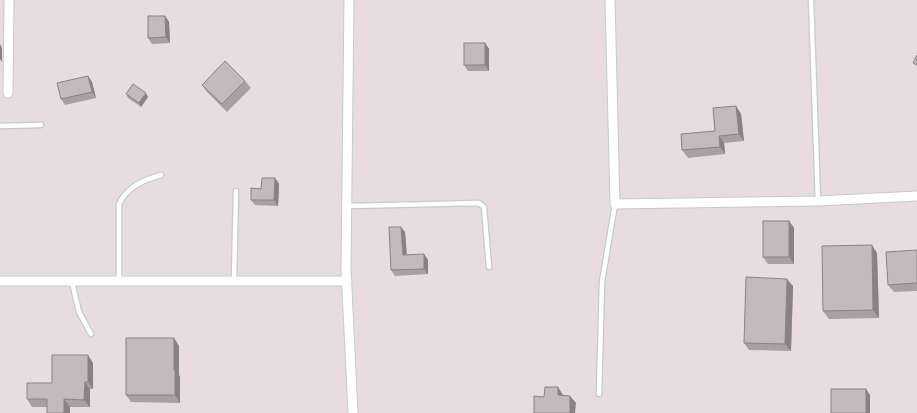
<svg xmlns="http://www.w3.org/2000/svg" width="917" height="413" font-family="'IBM Plex Sans',sans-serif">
<rect width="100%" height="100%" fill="#e9dce0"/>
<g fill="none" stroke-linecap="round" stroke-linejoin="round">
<defs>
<g id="service">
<path d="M811,0L818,201"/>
<path d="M0,126L41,125"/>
<path d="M347,206L479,203L484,207L489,267"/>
<path d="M119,280V204C127,187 143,180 161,175"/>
<path d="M234,280L236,191"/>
<path d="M72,282L79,312L91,334"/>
<path d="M599,394L602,282L615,204"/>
</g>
<g id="minor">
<path d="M349,0L346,269L353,413"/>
<path d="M610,0L615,204L818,201L917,196"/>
<path d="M8,93L9,0"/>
<path d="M0,281H347"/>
</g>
</defs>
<use href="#service" stroke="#c0cdcc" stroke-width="7"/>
<use href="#minor" stroke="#c0cdcc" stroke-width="11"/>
<use href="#service" stroke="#fff" stroke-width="4.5"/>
<use href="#minor" stroke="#fff" stroke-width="9"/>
</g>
<g fill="#a9a0a3">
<path d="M165,16L169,22L170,43L152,44L148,38Z"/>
<path d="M485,43L489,49V71H468L464,65Z"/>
<path d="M88,76L92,82L96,98L65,105L61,99Z"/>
<path d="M245,81L251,88L227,112L207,92L202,85Z"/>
<path d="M126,94L148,97L141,107L128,98Z"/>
<path d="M736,106L741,114L744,141L724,143L725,154L688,158L682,150L715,131Z"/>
<path d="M275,178L279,184L278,206L255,205L251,200L261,189Z"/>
<path d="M789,221L794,228V264H768L763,257Z"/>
<path d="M405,232L407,255L428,260V274L395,276L391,270Z"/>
<path d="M917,250V291L894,292L888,285Z"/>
<path d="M877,253L879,318L829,319L823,311Z"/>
<path d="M793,286L791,351L749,350L744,343Z"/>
<path d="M174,338L179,346V375L180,377V403L131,402L126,395Z"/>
<path d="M93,363V389H90V407H32L27,399L52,383Z"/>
</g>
<g fill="#898284">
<path d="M165,16L169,22L170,43L166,37Z"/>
<path d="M485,43L489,49V71L485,65Z"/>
<path d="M0,44L2,48V62L0,59Z"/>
<path d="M88,76L92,82L96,98L92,92Z"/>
<path d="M146,93L148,97L141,107L139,103Z"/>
<path d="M736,106L741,114L744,141L739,134Z"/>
<path d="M719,136L724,143L725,154L720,147Z"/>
<path d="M275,178L279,184L278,206L274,200Z"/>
<path d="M789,221L794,228V264L789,257Z"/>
<path d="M401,227L405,232L407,261L403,255Z"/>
<path d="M872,245L877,253L879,318L873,310Z"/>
<path d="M424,254L428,260V274L424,269Z"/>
<path d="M787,279L793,286L791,351L785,344Z"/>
<path d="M174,338L179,346V375L180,377V403L175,395L174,370Z"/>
<path d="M88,355L93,363V389L88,382Z"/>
<path d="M85,382L90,389V407L84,400Z"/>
<path d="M558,387L563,395V403L558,395Z"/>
<path d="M866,389L870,395V413H866Z"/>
<path d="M570,396L576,403L575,413H570Z"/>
<path d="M64,399L70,407V413H64Z"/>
</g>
<g fill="#c4babd" stroke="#898284">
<path d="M148,16H165L166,37L148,38Z"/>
<rect x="464" y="43" width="21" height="22"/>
<path d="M917,55V65L913,63Z"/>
<path d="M225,61L245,81L222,104L202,85Z"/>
<path d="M88,76L92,92L61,99L57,83Z"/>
<path d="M133,84L146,93L139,103L126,94Z"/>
<path d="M736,106L739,134L719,136L720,147L682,150L681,134L715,131L713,108Z"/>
<path d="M262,178H275L274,200H251V188L261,189Z"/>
<rect x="763" y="221" width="26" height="36"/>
<path d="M389,227H401L403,255L424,254V269L391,270Z"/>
<path d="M872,245L873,310L823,311L822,246Z"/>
<path d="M917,250V283L888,285L886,252Z"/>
<path d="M746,277L787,279L785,344L744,343Z"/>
<path d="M126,338H174V370H175V395H126Z"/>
<path d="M52,355H88V382H85L84,400L64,399V413H47V399H27V383H52Z"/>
<path d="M545,387H558V395L570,396V413H534V396L544,397Z"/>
<rect x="831" y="389" width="35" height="24"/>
</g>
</svg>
